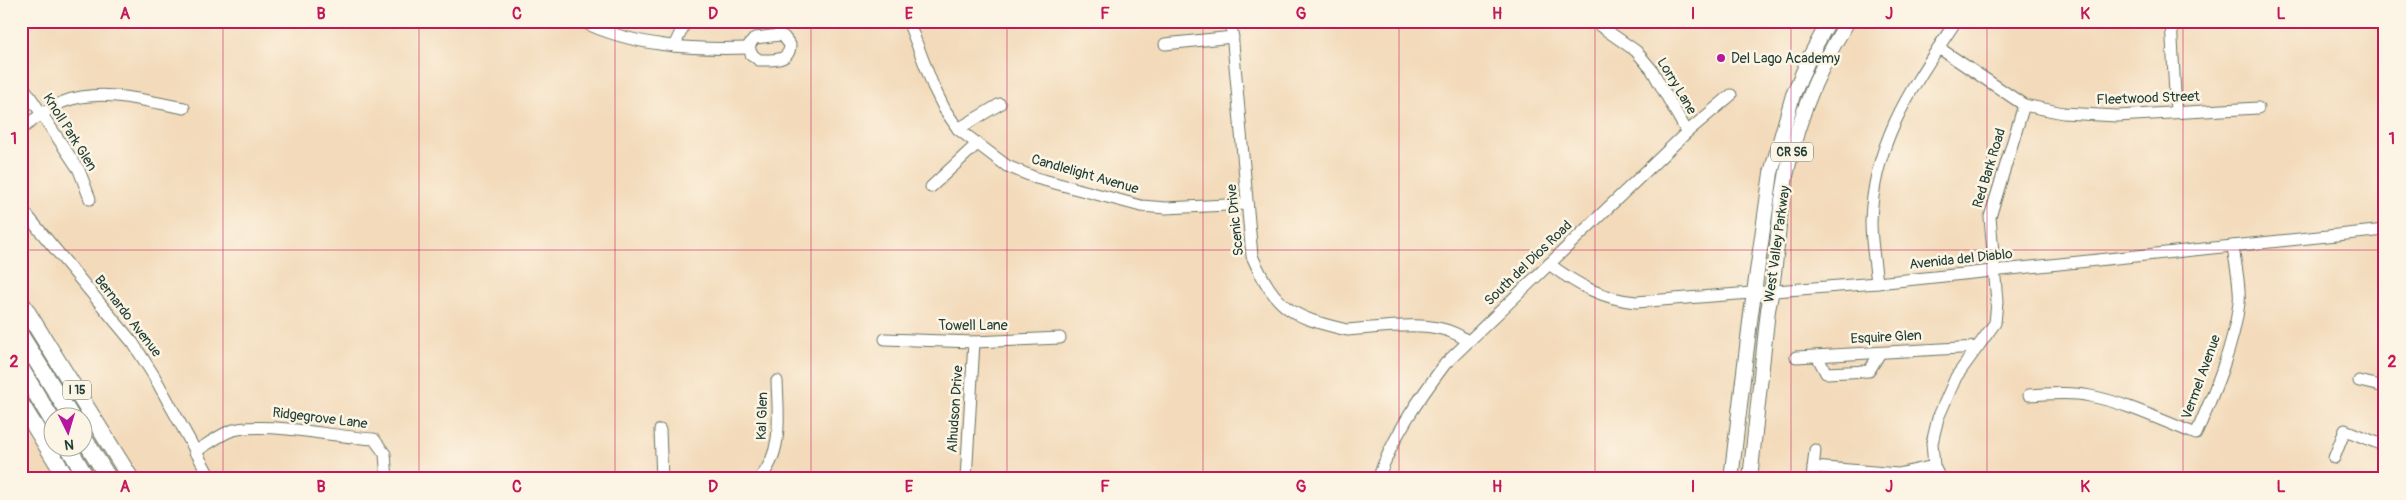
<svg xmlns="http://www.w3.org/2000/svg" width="2406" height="500" font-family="Pangolin,sans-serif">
<rect width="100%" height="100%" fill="#fcf5e5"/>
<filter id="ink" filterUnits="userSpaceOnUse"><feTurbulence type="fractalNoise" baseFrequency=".02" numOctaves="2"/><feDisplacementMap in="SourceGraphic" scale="10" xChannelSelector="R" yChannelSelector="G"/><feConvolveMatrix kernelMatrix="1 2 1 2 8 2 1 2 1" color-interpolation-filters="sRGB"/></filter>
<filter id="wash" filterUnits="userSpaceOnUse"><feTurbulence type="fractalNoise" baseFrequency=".0096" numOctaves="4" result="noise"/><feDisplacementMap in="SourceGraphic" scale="20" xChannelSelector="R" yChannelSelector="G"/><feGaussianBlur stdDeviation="1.12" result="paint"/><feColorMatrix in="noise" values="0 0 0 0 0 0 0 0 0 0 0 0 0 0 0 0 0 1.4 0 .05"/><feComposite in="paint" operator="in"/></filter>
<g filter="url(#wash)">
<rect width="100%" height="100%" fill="#f3daba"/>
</g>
<g filter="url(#ink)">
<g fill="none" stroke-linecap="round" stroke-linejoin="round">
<defs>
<g id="minor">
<path d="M581,21C632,46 692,50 748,48"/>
<path d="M908,21L933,86L945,110L958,129L1007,166L1036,178L1141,206L1166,208L1247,204"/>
<path d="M1231,21L1252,256C1276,309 1291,317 1347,330C1383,328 1438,317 1467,341"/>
<path d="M1593,21L1636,51L1652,70L1687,132"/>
<path d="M2171,21L2176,112"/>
<path d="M780,35L784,37L790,45C790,62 772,60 759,60L751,54L749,45L755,38Z"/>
<path d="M1165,44L1233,37"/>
<path d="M674,46L686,21"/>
<path d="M1939,48L2024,105L2063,113L2117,116L2258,108"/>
<path d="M21,83L79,170L90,199"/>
<path d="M2385,108V109"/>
<path d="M21,129C34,120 48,108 63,102C103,87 144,101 184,108"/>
<path d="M958,129L1000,104"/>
<path d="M931,187L977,144"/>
<path d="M21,208L133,343L154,376L211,479"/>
<path d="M1549,264C1576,284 1602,299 1636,302L1877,283L2385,230"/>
<path d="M1877,283C1875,263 1871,242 1871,222C1873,141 1913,86 1956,21"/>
<path d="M885,339L974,342L1060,338"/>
<path d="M1817,356L1826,373L1869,371L1880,353"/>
<path d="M1796,357L1978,347"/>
<path d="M2359,381L2385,387"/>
<path d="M2029,395C2049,394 2070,392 2090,396C2127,403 2162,421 2196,434C2213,395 2234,346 2239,303C2241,286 2235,264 2233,246"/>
<path d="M660,430L662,479"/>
<path d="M195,452C206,445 217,437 228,432C256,419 338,438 374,439L385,454L387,479"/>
<path d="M2334,458L2345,430L2385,446"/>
<path d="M1813,467L1898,474L1934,466"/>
<path d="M759,479C784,453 778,413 777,381"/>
<path d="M966,479L974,342"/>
<path d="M1378,479C1393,436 1418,400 1445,364L1687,132L1731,95"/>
<path d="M1812,479L1815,450"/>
<path d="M1940,479L1934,466L1932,443L1938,418L1956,377L1995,323L1997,302L1990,217L2024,105"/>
</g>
<g id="major">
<path d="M1731,479L1751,314L1771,173L1793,95L1810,56L1829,21"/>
<path d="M1750,479L1768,310C1776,274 1777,237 1782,200C1791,137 1814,75 1848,21"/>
</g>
<g id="highway">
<path d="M21,302L131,479"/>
<path d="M21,336L72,418"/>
<path d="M21,369L52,420"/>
<path d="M21,404L67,479"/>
<path d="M82,435L109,479"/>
<path d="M69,448L87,479"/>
</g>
</defs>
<use href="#minor" stroke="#697463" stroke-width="13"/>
<use href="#major" stroke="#697463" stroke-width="16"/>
<use href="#highway" stroke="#697463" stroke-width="18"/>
<use href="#minor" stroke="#fff" stroke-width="11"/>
<use href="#major" stroke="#fff" stroke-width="14"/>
<use href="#highway" stroke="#fff" stroke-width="16"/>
</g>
</g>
<path fill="none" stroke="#c2185b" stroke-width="1" stroke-opacity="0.55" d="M223,21V479M419,21V479M615,21V479M811,21V479M1007,21V479M1203,21V479M1399,21V479M1595,21V479M1791,21V479M1987,21V479M2183,21V479M21,250H2385"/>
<circle fill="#b5179e" stroke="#fcf5e5" stroke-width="2" cx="1721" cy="58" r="5"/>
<g text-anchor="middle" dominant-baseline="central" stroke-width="5" stroke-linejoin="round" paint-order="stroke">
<g fill="#fcf5e5" stroke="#617469" stroke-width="1">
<rect x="1771" y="142.5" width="42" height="19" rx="4"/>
<rect x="63" y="380.5" width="28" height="19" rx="4"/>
</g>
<g font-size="12" font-weight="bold" fill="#1f3d34">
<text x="1792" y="152">CR S6</text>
<text x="77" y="390">I 15</text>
</g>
<g font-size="14" fill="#1f3d34" stroke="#fcf5e5" text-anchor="start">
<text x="1731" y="58">Del Lago Academy</text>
</g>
<g font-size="14" fill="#1f3d34" stroke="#fcf5e5">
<text transform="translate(1677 86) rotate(59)">Lorry Lane</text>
<text transform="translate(2148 98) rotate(-2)">Fleetwood Street</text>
<text transform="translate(70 132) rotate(58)">Knoll Park Glen</text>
<text transform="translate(1989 168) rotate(-73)">Red Bark Road</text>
<text transform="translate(1085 174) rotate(16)">Candlelight Avenue</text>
<text transform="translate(1235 220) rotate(-96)">Scenic Drive</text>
<text transform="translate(1777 244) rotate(-82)">West Valley Parkway</text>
<text transform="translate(1961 259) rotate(-6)">Avenida del Diablo</text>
<text transform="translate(1528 263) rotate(-44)">South del Dios Road</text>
<text transform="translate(128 316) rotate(52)">Bernardo Avenue</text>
<text x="973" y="325">Towell Lane</text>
<text transform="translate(1886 337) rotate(-3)">Esquire Glen</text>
<text transform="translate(2201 377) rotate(-70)">Vermel Avenue</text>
<text transform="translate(955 409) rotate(-86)">Alhudson Drive</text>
<text transform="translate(762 416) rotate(-88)">Kal Glen</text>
<text transform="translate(320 418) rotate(7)">Ridgegrove Lane</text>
</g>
</g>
<rect width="2406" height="500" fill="none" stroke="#fcf5e5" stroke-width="55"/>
<g transform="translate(68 432) rotate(175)"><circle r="24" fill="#fcf5e5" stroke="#a4ab9e"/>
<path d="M0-4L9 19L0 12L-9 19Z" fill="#b5179e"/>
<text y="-8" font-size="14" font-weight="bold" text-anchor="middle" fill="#1f3d34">N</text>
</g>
<rect x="28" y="28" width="2350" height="444" fill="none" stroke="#c2185b" stroke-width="2"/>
<g font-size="16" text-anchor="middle" font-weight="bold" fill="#c2185b">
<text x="125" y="19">A</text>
<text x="321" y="19">B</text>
<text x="517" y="19">C</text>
<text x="713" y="19">D</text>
<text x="909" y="19">E</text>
<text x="1105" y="19">F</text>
<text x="1301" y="19">G</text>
<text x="1497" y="19">H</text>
<text x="1693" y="19">I</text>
<text x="1889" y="19">J</text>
<text x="2085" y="19">K</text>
<text x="2281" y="19">L</text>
<text x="14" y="144">1</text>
<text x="2392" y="144">1</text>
<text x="14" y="367">2</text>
<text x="2392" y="367">2</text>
<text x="125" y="492">A</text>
<text x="321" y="492">B</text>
<text x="517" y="492">C</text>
<text x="713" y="492">D</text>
<text x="909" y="492">E</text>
<text x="1105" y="492">F</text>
<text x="1301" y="492">G</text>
<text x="1497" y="492">H</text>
<text x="1693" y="492">I</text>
<text x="1889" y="492">J</text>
<text x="2085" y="492">K</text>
<text x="2281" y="492">L</text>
</g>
</svg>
